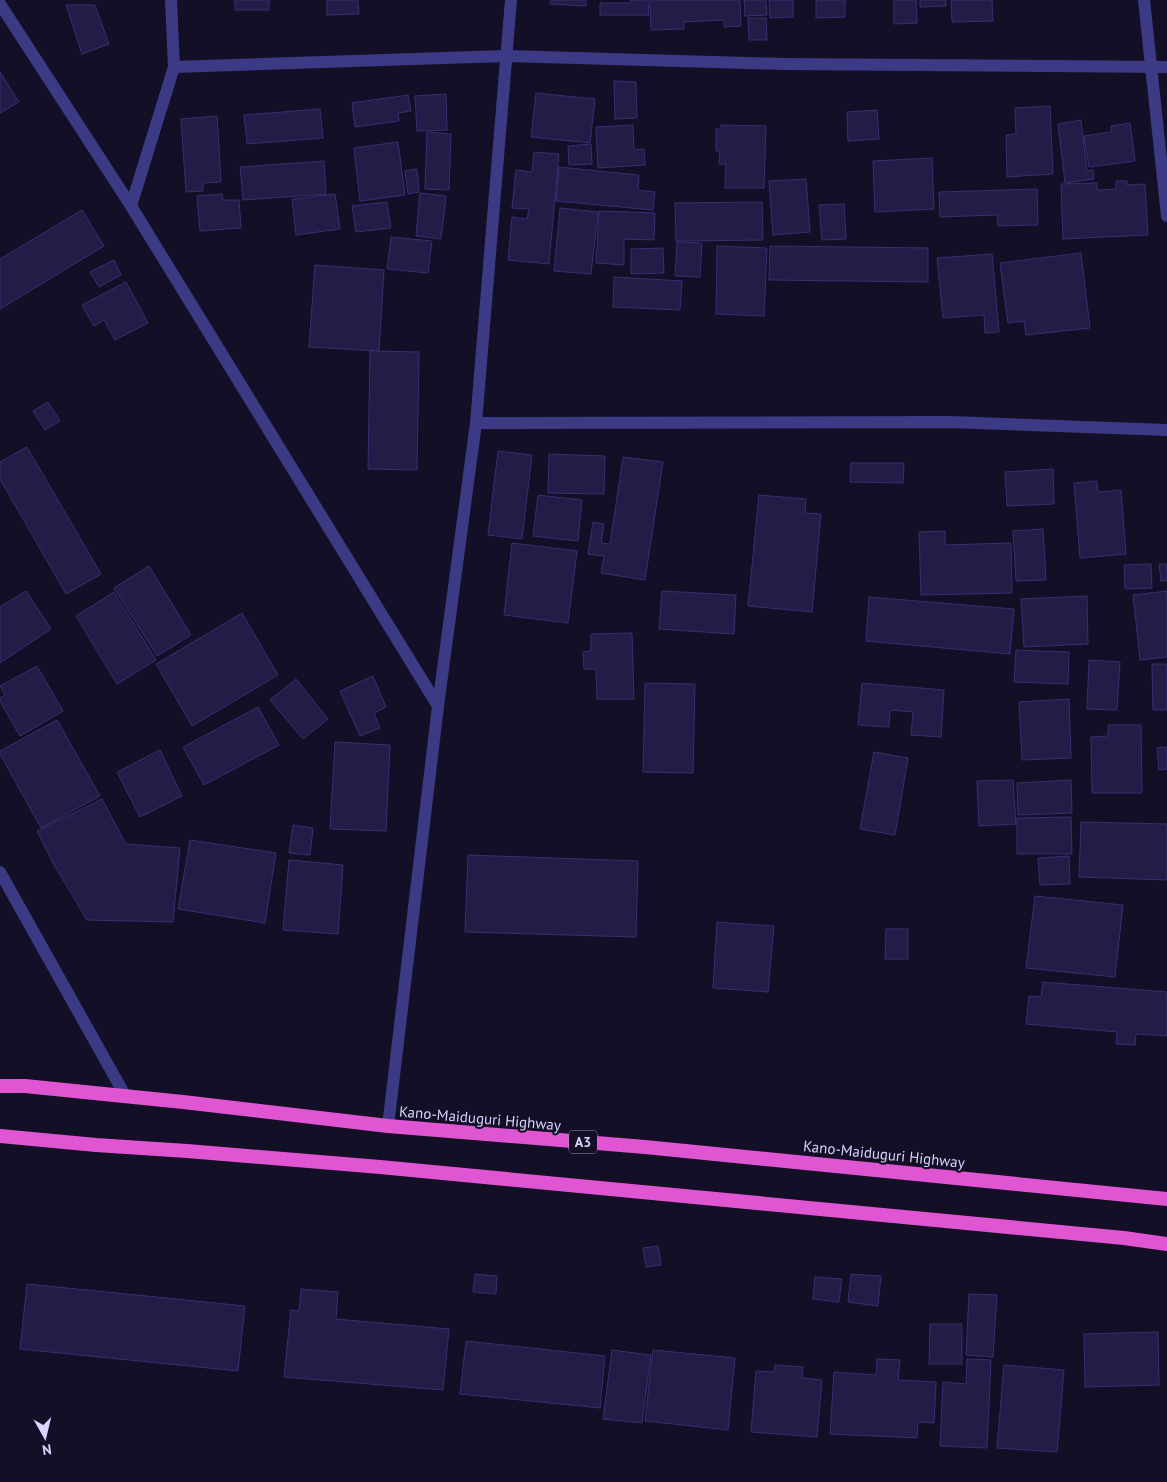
<svg xmlns="http://www.w3.org/2000/svg" width="1167" height="1482" font-family="'PT Sans',sans-serif">
<rect width="100%" height="100%" fill="#130f26"/>
<g fill="#241b47" stroke="#3b2d73">
<rect x="235" y="0" width="34" height="10"/>
<path d="M327,0H358L359,14L327,15Z"/>
<path d="M551,0H586V6L550,4Z"/>
<path d="M630,0H648L649,15H600V3H630Z"/>
<path d="M650,0H740L741,26L724,27V20L684,22V29L651,30Z"/>
<path d="M744,0H766L767,15L745,16Z"/>
<path d="M769,0H793V17L770,18Z"/>
<path d="M816,0H845V17L816,18Z"/>
<path d="M894,0H916L917,23L894,24Z"/>
<path d="M920,0H946V6L920,7Z"/>
<path d="M951,0H992L993,21L952,22Z"/>
<path d="M66,5H95L109,44L82,54Z"/>
<path d="M748,18H766L767,40H749Z"/>
<path d="M0,72L19,102L0,113Z"/>
<path d="M614,81L636,82L637,118L615,119Z"/>
<path d="M536,93L595,99L590,143L531,137Z"/>
<path d="M446,94L447,130L417,131L415,96Z"/>
<path d="M408,95L411,111L398,113L399,121L355,127L352,103Z"/>
<path d="M1050,106L1053,174L1007,177L1006,135L1016,134L1015,108Z"/>
<path d="M320,109L323,138L247,144L244,115Z"/>
<path d="M877,110L879,139L848,141L847,112Z"/>
<path d="M217,116L221,182L203,183V191L186,192L181,119Z"/>
<path d="M1081,120L1087,171L1093,170L1094,179L1065,183L1058,124Z"/>
<path d="M1130,123L1135,161L1089,167L1084,136L1111,132V126Z"/>
<path d="M633,125L634,150L644,149L645,165L598,168L596,127Z"/>
<path d="M721,125L766,126L764,188H725L726,164H719L720,151H716V129H721Z"/>
<path d="M427,132L451,134L449,190L425,189Z"/>
<path d="M398,142L405,195L360,201L354,148Z"/>
<path d="M591,144L592,164L569,165L568,146Z"/>
<path d="M534,152L559,154L549,264L508,260L512,217L527,219L529,209L512,208L516,170L532,172Z"/>
<path d="M932,158L934,209L875,212L873,161Z"/>
<path d="M324,161L326,194L243,200L240,167Z"/>
<path d="M559,167L639,175L638,190L655,192L653,210L556,201Z"/>
<path d="M417,169L419,192L408,194L405,171Z"/>
<path d="M806,179L810,232L773,235L769,181Z"/>
<path d="M1116,181H1127V185L1145,184L1148,235L1063,239L1061,184L1097,183V190L1116,189Z"/>
<path d="M1037,189L1038,225L998,226L997,215L940,217L939,192Z"/>
<path d="M420,193L446,196L441,239L416,236Z"/>
<path d="M222,194L223,200H239L241,228L200,231L197,196Z"/>
<path d="M335,194L340,229L296,235L292,199Z"/>
<path d="M387,202L391,228L356,232L352,206Z"/>
<path d="M762,202L763,240L676,241L675,203Z"/>
<path d="M844,204L846,239L822,240L819,205Z"/>
<path d="M560,208L598,212L591,274L554,271Z"/>
<path d="M82,210L104,246L0,309V259Z"/>
<path d="M599,211L655,213L654,240L624,239V265L596,263Z"/>
<path d="M391,237L432,241L428,273L387,269Z"/>
<path d="M677,242L702,243L700,277L675,276Z"/>
<path d="M717,246L767,248L764,316L716,314Z"/>
<path d="M770,246L928,248V282L769,280Z"/>
<path d="M663,248L664,273L631,274V249Z"/>
<path d="M1081,253L1090,328L1026,335L1024,321L1008,323L1000,263Z"/>
<path d="M992,254L999,332L985,333L984,315L943,318L937,258Z"/>
<path d="M114,260L121,275L99,287L90,272Z"/>
<path d="M315,265L384,270L379,351L309,347Z"/>
<path d="M614,277L682,281L680,310L613,307Z"/>
<path d="M126,282L148,323L115,340L104,320L94,326L82,305Z"/>
<path d="M370,351L419,352L417,470L368,469Z"/>
<path d="M48,402L60,421L45,430L33,411Z"/>
<path d="M27,447L101,574L66,594L0,479V462Z"/>
<path d="M498,451L532,455L522,539L488,535Z"/>
<path d="M549,454L605,456L604,494L548,493Z"/>
<path d="M623,457L663,462L645,580L601,573L604,556L588,554L593,522L604,524L601,543L610,544Z"/>
<path d="M851,463H904L903,483L850,482Z"/>
<path d="M1053,469L1054,504L1007,506L1005,472Z"/>
<path d="M1097,481L1098,492L1121,490L1126,554L1080,558L1074,483Z"/>
<path d="M538,495L582,500L578,541L533,536Z"/>
<path d="M759,495L806,499L805,513L821,514L812,612L748,606Z"/>
<path d="M1043,529L1046,580L1016,581L1013,531Z"/>
<path d="M945,531V545L1011,543L1012,593L921,595L919,532Z"/>
<path d="M512,543L577,551L568,623L504,615Z"/>
<path d="M1151,564L1152,588L1125,589L1124,565Z"/>
<path d="M1159,564H1167V581H1161Z"/>
<path d="M149,566L191,635L157,656L114,588Z"/>
<path d="M26,591L51,629L0,663V607Z"/>
<path d="M662,591L736,595L734,634L659,629Z"/>
<path d="M1167,591V657L1140,660L1133,595Z"/>
<path d="M114,592L156,660L117,684L76,616Z"/>
<path d="M1087,596L1088,644L1024,647L1021,599Z"/>
<path d="M869,597L1014,609L1010,654L866,641Z"/>
<path d="M242,613L278,675L192,726L156,664Z"/>
<path d="M632,633L634,699H597L596,669H584L583,652L591,651V634Z"/>
<path d="M1016,650L1069,652L1068,684L1014,682Z"/>
<path d="M1089,660L1120,662L1117,710L1087,709Z"/>
<path d="M1152,664H1167V710H1153Z"/>
<path d="M37,666L63,711L20,736L0,701V698L5,695L0,686Z"/>
<path d="M373,676L386,707L374,713L380,728L360,736L340,691Z"/>
<path d="M296,679L328,719L303,739L270,700Z"/>
<path d="M645,683L695,684L693,773L643,772Z"/>
<path d="M862,683L944,690L941,737L911,735L913,712L890,710L889,727L858,725Z"/>
<path d="M1069,699L1071,758L1022,760L1019,702Z"/>
<path d="M258,707L279,745L204,785L183,747Z"/>
<path d="M57,720L100,796L41,828L0,754V751Z"/>
<path d="M1108,725H1141L1142,793H1092L1091,737L1108,736Z"/>
<path d="M335,742L390,745L386,831L330,829Z"/>
<path d="M1167,747V769L1159,770L1157,748Z"/>
<path d="M160,750L182,796L140,817L117,772Z"/>
<path d="M874,752L908,758L895,835L860,829Z"/>
<path d="M1013,780L1016,824L979,826L977,781Z"/>
<path d="M1071,780L1072,813L1018,815L1017,783Z"/>
<path d="M102,799L126,844L180,848L173,922L87,920L53,863L37,831Z"/>
<path d="M1071,817L1072,854H1017V818Z"/>
<path d="M1081,822L1167,824V880L1079,877Z"/>
<path d="M293,825L313,828L310,855L289,853Z"/>
<path d="M190,840L276,853L265,923L178,909Z"/>
<path d="M468,855L638,861L636,937L465,932Z"/>
<path d="M1069,856L1070,884L1040,885L1038,858Z"/>
<path d="M289,860L343,865L338,934L283,930Z"/>
<path d="M1035,896L1123,905L1115,977L1026,968Z"/>
<path d="M717,922L774,926L768,992L713,988Z"/>
<path d="M886,929H908V959H885Z"/>
<path d="M1043,982L1167,992V1036L1136,1034L1135,1045L1116,1044L1117,1032L1026,1024L1029,996L1041,997Z"/>
<path d="M658,1246L661,1265L646,1267L643,1248Z"/>
<path d="M475,1274L497,1276L496,1294L473,1292Z"/>
<path d="M851,1274L881,1276L878,1306L848,1302Z"/>
<path d="M815,1277L842,1279L839,1302L813,1299Z"/>
<path d="M27,1284L245,1306L238,1371L20,1349Z"/>
<path d="M301,1289L338,1292L336,1319L449,1329L443,1390L284,1377L291,1310L299,1311Z"/>
<path d="M969,1294L997,1295L993,1357L966,1355Z"/>
<path d="M930,1324H962V1364H929Z"/>
<path d="M1158,1332L1159,1385L1085,1387L1084,1334Z"/>
<path d="M466,1341L605,1356L600,1408L460,1394Z"/>
<path d="M612,1350L651,1355L642,1423L603,1419Z"/>
<path d="M653,1350L735,1358L728,1430L645,1421Z"/>
<path d="M877,1359L900,1360L898,1380L936,1382L934,1423L918,1422L917,1438L830,1434L834,1372L876,1375Z"/>
<path d="M967,1359L991,1360L987,1448L940,1446L943,1382L966,1384Z"/>
<path d="M775,1365L803,1367L802,1378L822,1380L817,1437L751,1432L756,1371L774,1372Z"/>
<path d="M1004,1365L1064,1370L1057,1452L997,1448Z"/>
</g>
<g fill="none" stroke-linecap="round" stroke-linejoin="round">
<g stroke="#3d3a85" stroke-width="12">
<path d="M1144,0L1167,216"/>
<path d="M0,4L131,206L438,706"/>
<path d="M174,67L505,56L784,64L1167,67"/>
<path d="M131,206L174,67L171,0"/>
<path d="M476,423L950,422L1167,430"/>
<path d="M0,872L126,1097"/>
<path d="M388,1126L438,706L476,423L511,0"/>
</g>
<g stroke="#e055d1" stroke-width="14">
<path d="M0,1086H25L183,1102L388,1126L645,1147L1167,1199"/>
<path d="M0,1136L96,1145L187,1151L380,1167L1124,1238L1167,1244"/>
</g>
</g>
<g text-anchor="middle" dominant-baseline="central" stroke-width="4.5" stroke-linejoin="round" paint-order="stroke">
<rect fill="#130f26" stroke="#9e99be" stroke-width="1" x="569" y="1130.5" width="28" height="23" rx="4"/>
<g font-size="14" font-weight="bold" fill="#d9d4ff">
<text x="583" y="1142">A3</text>
</g>
<g font-size="15" fill="#d9d4ff" stroke="#130f26">
<text transform="translate(480 1118) rotate(5)">Kano-Maiduguri Highway</text>
<text transform="translate(884 1154) rotate(6)">Kano-Maiduguri Highway</text>
</g>
</g>
<g transform="translate(45 1437) rotate(172)" stroke="#130f26" stroke-width="4" paint-order="stroke">
<path d="M0-4L9 19L0 12L-9 19Z" fill="#d9d4ff"/>
<text y="-8" font-size="14" font-weight="bold" text-anchor="middle" fill="#d9d4ff">N</text>
</g>
</svg>
